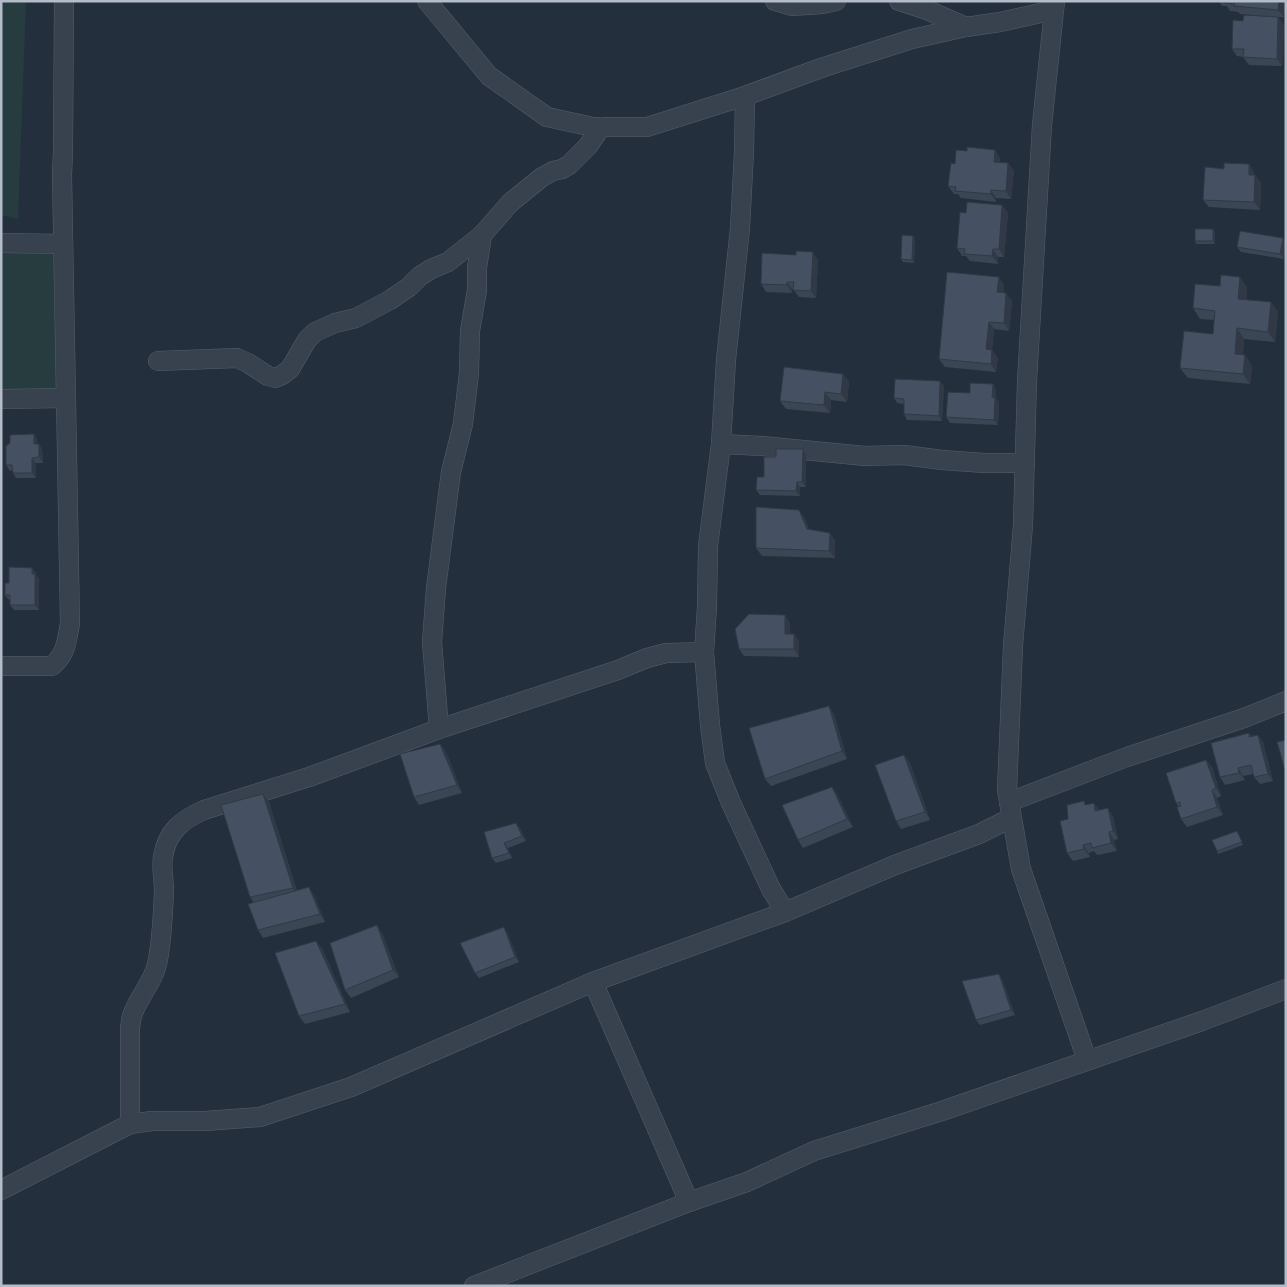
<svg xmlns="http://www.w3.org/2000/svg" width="1287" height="1287" font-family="'Sofia Sans Condensed',sans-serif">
<rect width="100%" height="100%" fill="#242f3e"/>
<g fill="#263c3f">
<path d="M1,1H26L18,219L1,215Z"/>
<path d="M71,237L72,391H1V240Z"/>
</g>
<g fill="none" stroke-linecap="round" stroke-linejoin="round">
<defs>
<g id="street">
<path d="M427,1L489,76L547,117L593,127H647L745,96L824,67L912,39L966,27L1000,22L1054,10"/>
<path d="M775,1L792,6L822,4L836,1"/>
<path d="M899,1L927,10L966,27"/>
<path d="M1055,1L1042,125L1027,381L1023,525L1013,646L1007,790L1021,869L1087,1060"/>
<path d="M1,243L63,244"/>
<path d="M158,361L237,358L248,363L268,376L275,378L282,375L290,369L307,340L315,332L335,323L356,318L390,300L409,287L420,276L431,269L448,262L482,235L510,203L542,177L553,171L562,169L569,165L588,146L601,127"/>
<path d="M1,399L66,398"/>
<path d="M721,444L762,446L865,456L904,455L942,460L984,463H1025"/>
<path d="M704,652L707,607L708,546L721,444L726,360L740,228L744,152L745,96"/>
<path d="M1,666H52C67,653 66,642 70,624L62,175L63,151L64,1"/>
<path d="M439,729L432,642L436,588L451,472L463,424L469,373L470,331L477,290V268L482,235"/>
<path d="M1009,802L1127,757L1244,718L1286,701"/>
<path d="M593,982L689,1202"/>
<path d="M130,1124V1027C131,1023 131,1019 132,1016C138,997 153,983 157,964C162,942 163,914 164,891C164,880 161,867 163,857C167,831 182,820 204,810L309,777L439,729L618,670L647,658L666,653L704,652L710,725L715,763L731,803L771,889L785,912"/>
<path d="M1,1190L130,1124L152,1121H205L260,1117L351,1087L593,982L785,912L895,865L979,834L1011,818"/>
<path d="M474,1286L689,1202L747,1182L814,1151L942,1111L1202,1021L1286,989"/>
</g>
</defs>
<use href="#street" stroke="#565f6c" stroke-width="20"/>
<use href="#street" stroke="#38414e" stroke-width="19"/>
</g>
<g fill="#3b4654">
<path d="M1219,1H1285L1284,17H1278L1284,25L1282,66L1249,65L1243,57L1237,56L1232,49L1243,21L1272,17L1240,14L1238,12L1230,11L1227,6H1222Z"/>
<path d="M995,150L1000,158V163H1008L1014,171L1011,199L996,198V202L961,198L958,194H954L948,186L955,164L967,151Z"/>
<path d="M1249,164L1254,172V175H1255L1261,183L1260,210L1209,207L1203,200L1224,169Z"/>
<path d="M1002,205L1008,213L1004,257H998V264L970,261L966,256H962L957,248L966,213Z"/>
<path d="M1213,229L1215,232V244H1196L1195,241Z"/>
<path d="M913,236L915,239L914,263L903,262L901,259Z"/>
<path d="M1283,238L1284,259L1241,252L1237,247Z"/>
<path d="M818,260L816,298L799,297L793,289H792V293L766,292L761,284Z"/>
<path d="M1004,284L1003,293L1012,301L1009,331L994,329L992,350L998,358L996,372L945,367L939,359Z"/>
<path d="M1220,286L1247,287L1246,300L1271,302L1278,312L1275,342L1244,339L1243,355H1245L1252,366L1250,384L1188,378L1180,368L1213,334L1214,320L1200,319L1193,308Z"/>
<path d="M849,381L847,402L831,400L830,413L786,409L780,401Z"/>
<path d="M993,384L996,390V398L999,403L998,425L950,423L946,417L970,393Z"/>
<path d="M944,386L942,421L907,420L904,414V404L897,403L894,398Z"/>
<path d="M34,434L37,439V444H39L42,449L43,463H36V478H16L13,473V470L10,471L6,465Z"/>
<path d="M803,449L806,455V487H800V496L760,495L756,490L776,457Z"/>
<path d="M804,517L809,529L830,533L835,541V558L762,556L756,548Z"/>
<path d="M32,568L36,573V575L39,579V610H14L10,605V600H9L5,595L9,583Z"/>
<path d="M785,615L790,623V634H794L799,641V657L744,656L739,649Z"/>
<path d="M834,714L847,759L771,786L765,779Z"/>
<path d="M1249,733L1251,736L1258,735L1263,742L1273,781L1260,784L1254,777L1253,774L1243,776L1245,780L1225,785L1220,777Z"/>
<path d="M440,744L446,752L462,793L419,805L414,797Z"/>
<path d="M904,755L910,763L930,820L901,829L896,821Z"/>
<path d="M1206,760L1212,767L1221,796L1217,798L1223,815L1187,827L1181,819L1179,807L1176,803Z"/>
<path d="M832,787L837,794L853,827L803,848L798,840Z"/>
<path d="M263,794L269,802L297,891L314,895L325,922L263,938L258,930L254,903L250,897Z"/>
<path d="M1094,803L1099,810L1113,816L1118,839L1114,840L1117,851L1097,855L1094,851L1089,853L1090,857L1073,861L1067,853L1087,805Z"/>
<path d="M516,823L520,828L526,841L508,848L512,858L496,863L492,858Z"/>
<path d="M1239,834L1243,845L1218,854L1217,851Z"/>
<path d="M507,932L519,962L479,978L475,973Z"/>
<path d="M382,933L399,977L351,998L345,990Z"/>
<path d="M322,948L350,1012L305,1024L299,1016Z"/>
<path d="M1002,979L1015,1015L980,1025L976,1020Z"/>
</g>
<g fill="#303945">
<path d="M1279,1H1285L1284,17L1278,10Z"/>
<path d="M1278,17L1284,25L1282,66L1277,59Z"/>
<path d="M995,150L1000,158L999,170L994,162Z"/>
<path d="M1008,163L1014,171L1011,199L1006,191Z"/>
<path d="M1249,164L1254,172V183L1249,175Z"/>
<path d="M1255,175L1261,183L1260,210L1254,202Z"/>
<path d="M991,190L996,198V202L991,194Z"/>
<path d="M1002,205L1008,213L1004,257L999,249Z"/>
<path d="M1213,229L1215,232V244L1213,241Z"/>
<path d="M913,236L915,239L914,263L912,260Z"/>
<path d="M1283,238L1286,242L1284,259L1280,254Z"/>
<path d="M993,249L998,257V264L992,256Z"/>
<path d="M813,252L818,260L816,298L811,291Z"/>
<path d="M999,277L1004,284L1003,300L997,292Z"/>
<path d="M1240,277L1247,287L1246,309L1238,299Z"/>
<path d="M787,282L792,289V293L787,285Z"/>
<path d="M1006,293L1012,301L1009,331L1004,323Z"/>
<path d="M1271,302L1278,312L1275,342L1268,332Z"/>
<path d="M989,322L994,329L991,357L986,349Z"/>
<path d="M1237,328L1244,339L1242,365L1235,354Z"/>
<path d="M992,350L998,358L996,372L991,364Z"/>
<path d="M1245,355L1252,366L1250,384L1243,374Z"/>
<path d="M843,374L849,381L847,402L841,394Z"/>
<path d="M940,381L944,386L942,421L939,416Z"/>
<path d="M993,384L996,390V398L999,403L998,425L994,420L992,397Z"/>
<path d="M825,392L831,400L830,413L824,405Z"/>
<path d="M34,434L37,439V450L34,444Z"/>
<path d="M39,444L42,449L43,463L39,457Z"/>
<path d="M803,449L806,455V487L802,482Z"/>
<path d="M32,458L36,463V478L32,473Z"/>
<path d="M797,482L800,487V496L796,491Z"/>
<path d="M799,510L804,517L812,537L807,529Z"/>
<path d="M830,533L835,541V558L829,551Z"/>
<path d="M32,568L36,573V575L39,579V610L35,605Z"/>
<path d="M785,615L790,623L791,642L785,634Z"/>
<path d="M794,634L799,641V657L794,649Z"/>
<path d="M829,706L834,714L847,759L842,751Z"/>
<path d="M1258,735L1263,742L1273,781L1268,774Z"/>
<path d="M440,744L446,752L462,793L457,785Z"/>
<path d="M904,755L910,763L930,820L925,812Z"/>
<path d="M1206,760L1212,767L1221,796L1216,788Z"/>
<path d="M1238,768L1243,776L1245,780L1239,773Z"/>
<path d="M832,787L837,794L853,827L847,819Z"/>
<path d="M1212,790L1217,798L1223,815L1217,807Z"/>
<path d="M263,794L269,802L298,896L293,888Z"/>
<path d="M1094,803L1099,811H1095Z"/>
<path d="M1108,808L1113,816L1118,839L1113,831Z"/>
<path d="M516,823L520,828L526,841L522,836Z"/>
<path d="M1109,832L1114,840L1117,851L1111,843Z"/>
<path d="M504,843L508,848L512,858L509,853Z"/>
<path d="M1083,845L1089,853L1090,857L1084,849Z"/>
<path d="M309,887L314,895L325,922L320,914Z"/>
<path d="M377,925L382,933L399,977L393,970Z"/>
<path d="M504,927L507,932L519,962L515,957Z"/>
<path d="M316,941L322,948L350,1012L345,1004Z"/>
<path d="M999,974L1002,979L1015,1015L1011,1010Z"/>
</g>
<g fill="#455162" stroke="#303945">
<path d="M1225,1H1279L1278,10L1234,6L1235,4L1225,3Z"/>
<path d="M1244,15L1278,17L1277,59L1243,57L1244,49H1232L1233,20L1243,21Z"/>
<path d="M967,147L995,150L994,162L1008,163L1006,191L991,190V194L955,191L956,187L948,186L951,163L955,164L956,150L967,151Z"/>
<path d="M1224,163L1249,164V175H1255L1254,202L1203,200L1205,167L1224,169Z"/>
<path d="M967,202L1002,205L999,249H993L992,256L964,254L965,249L957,248L960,212L966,213Z"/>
<rect x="1195" y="229" width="18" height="12"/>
<path d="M1240,231L1283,238L1280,254L1237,247Z"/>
<path d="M902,235L913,236L912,260L901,259Z"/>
<path d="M796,251L813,252L811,291L793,290L794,282H787V285L761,284L762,253L796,255Z"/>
<path d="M947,272L999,277L997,292L1006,293L1004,323L989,322L986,349L992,350L991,364L939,359Z"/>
<path d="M1221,275L1240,277L1238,299L1271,302L1268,332L1237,328L1235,354L1245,355L1243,374L1180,368L1184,331L1213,334L1215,311L1193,308L1195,284L1220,286Z"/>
<path d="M784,367L843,374L841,394L825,392L824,405L780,401Z"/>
<path d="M895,379L940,381L939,416L904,414V399L894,398Z"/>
<path d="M970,383L993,384L992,397L995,398L994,420L946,417L948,392L970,393Z"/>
<path d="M34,434V444H39V457L32,458V473H13L12,465H6V446L10,443V435Z"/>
<path d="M776,449H803L802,482H797L796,491L756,490L757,477H764V457H776Z"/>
<path d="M756,507L799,510L807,529L830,533L829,551L756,548Z"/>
<path d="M9,567L32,568V574H35V605H10V595H5V583H9Z"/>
<path d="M749,614L785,615V634H794V649H739L735,629Z"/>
<path d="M829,706L842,751L765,779L749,728Z"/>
<path d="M1249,733V737L1258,735L1268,774L1254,777L1251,765L1238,768L1239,773L1220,777L1211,743Z"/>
<path d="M1286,740V774L1277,742Z"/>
<path d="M440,744L457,785L414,797L400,754Z"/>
<path d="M904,755L925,812L896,821L875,765Z"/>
<path d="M1206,760L1216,788L1212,790L1217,807L1181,819L1177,807L1181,806L1180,802L1176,803L1166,773Z"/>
<path d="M832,787L847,819L798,840L782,805Z"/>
<path d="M263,794L293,888L250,897L221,805Z"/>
<path d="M1084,801L1085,805L1094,803L1095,811L1108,808L1113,831L1109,832L1111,843L1092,848L1091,843L1083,845L1084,849L1067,853L1060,821L1068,819L1067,805Z"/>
<path d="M516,823L522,836L504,843L509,853L492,858L484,832Z"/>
<path d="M1237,831L1242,842L1217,851L1212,840Z"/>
<path d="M309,887L320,914L258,930L248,904Z"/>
<path d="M377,925L393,970L345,990L330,943Z"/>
<path d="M504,927L515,957L475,973L460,943Z"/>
<path d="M316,941L345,1004L299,1016L275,953Z"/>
<path d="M999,974L1011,1010L976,1020L962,981Z"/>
</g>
<rect width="1287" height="1287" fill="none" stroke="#b4bcc9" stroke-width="5"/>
</svg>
